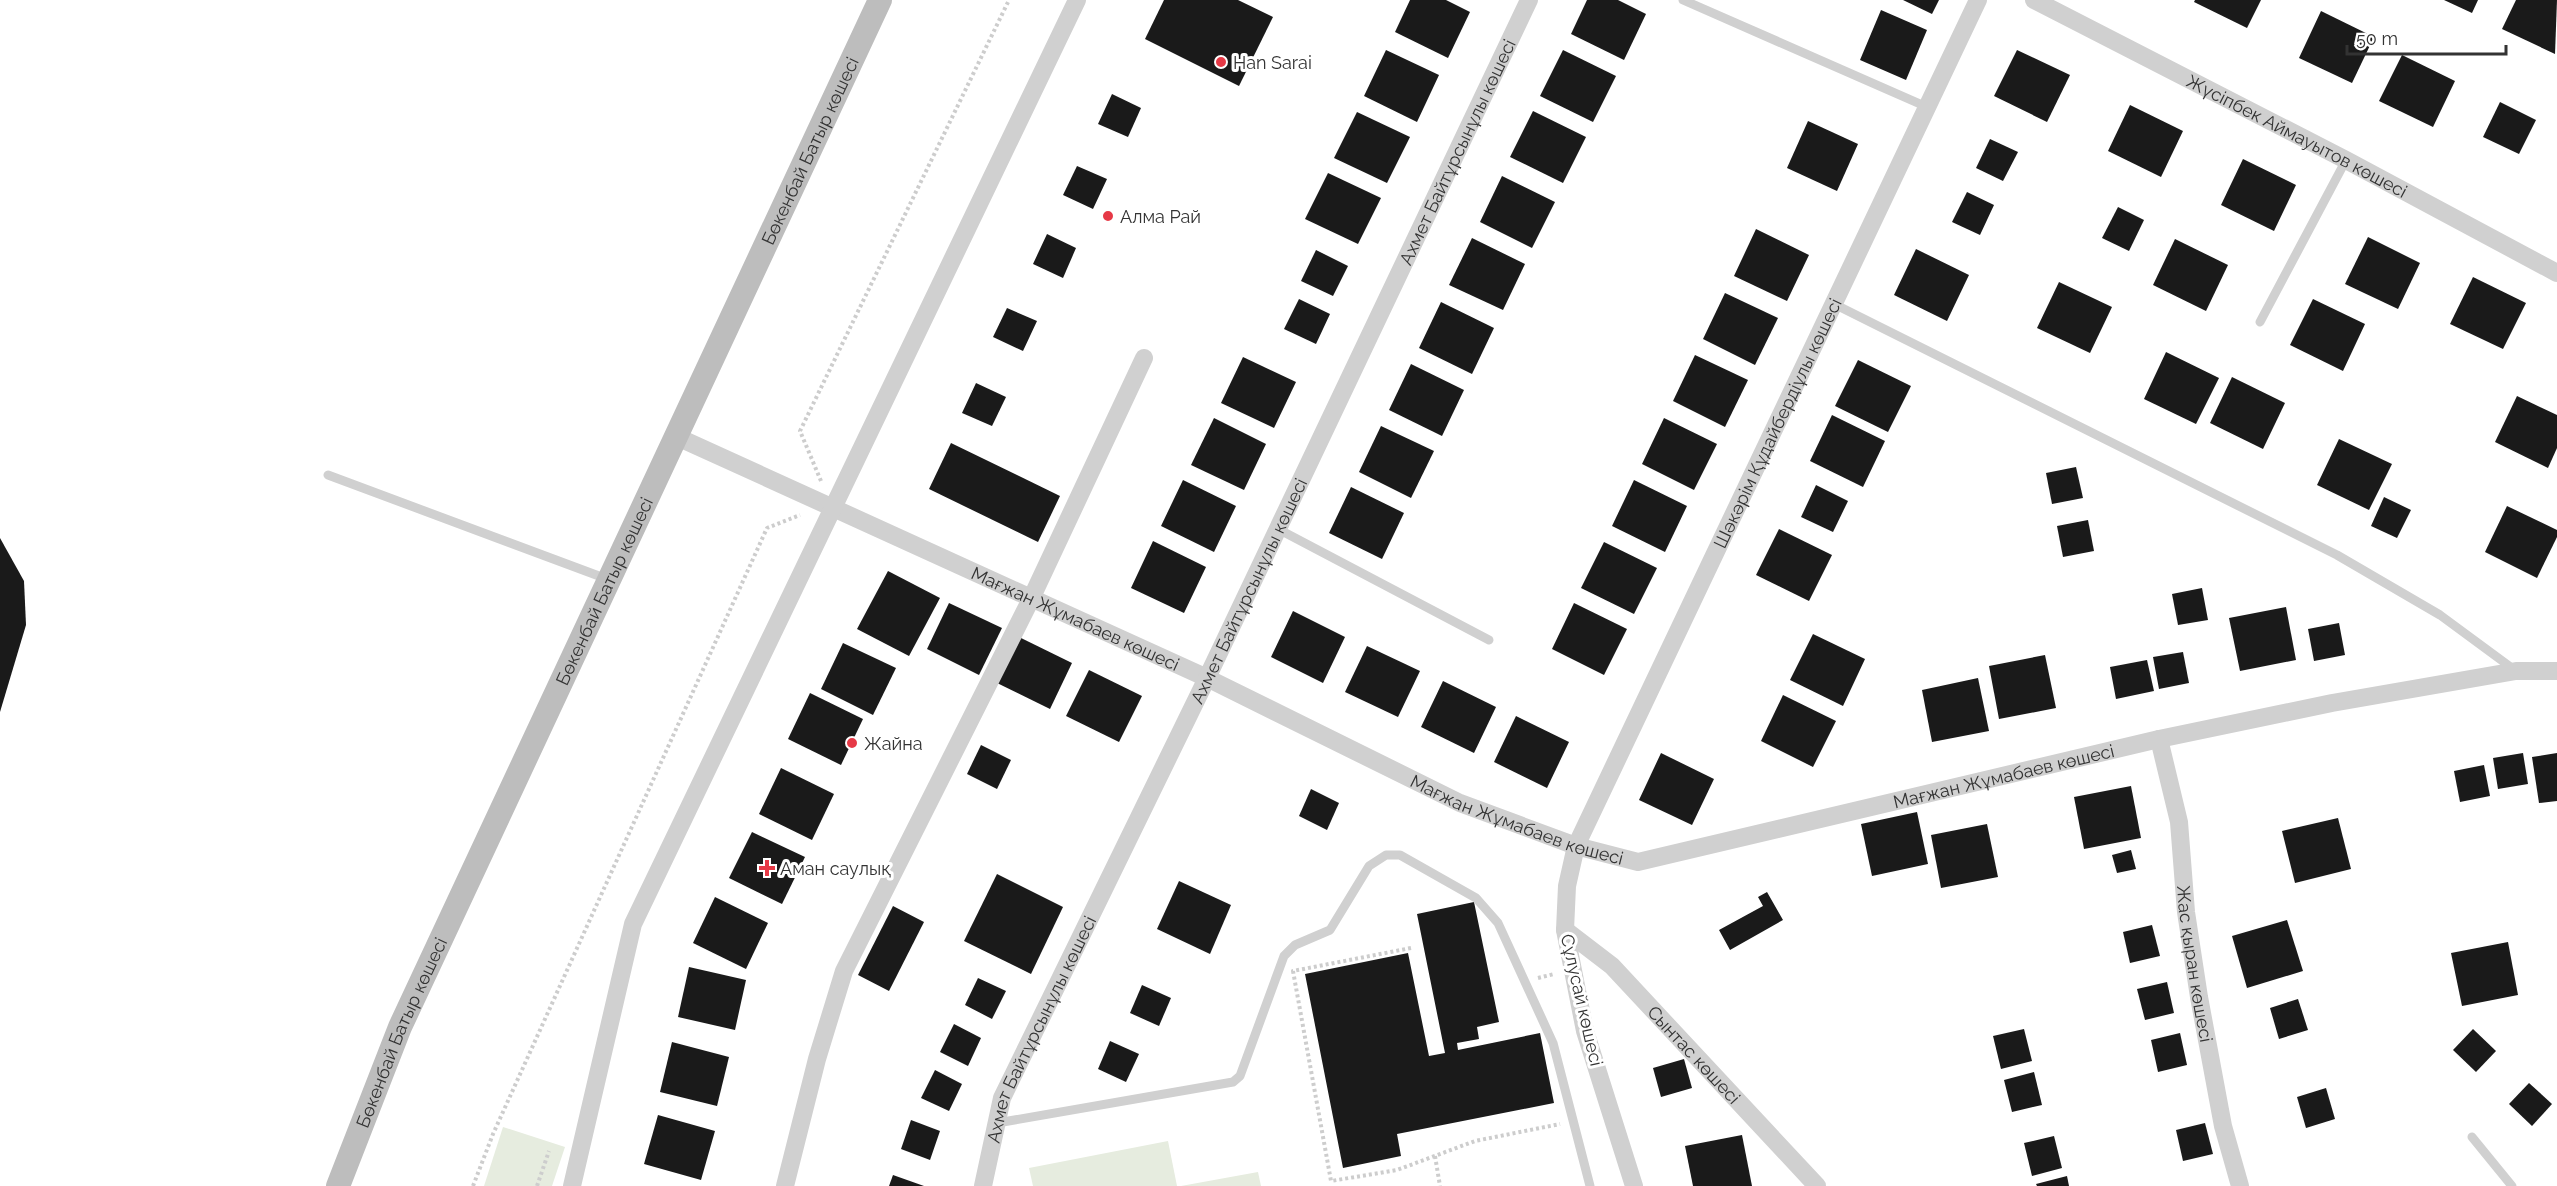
<svg xmlns="http://www.w3.org/2000/svg" width="2557" height="1186" font-family="Raleway,sans-serif">
<rect width="100%" height="100%" fill="#fff"/>
<g fill="#e6ecdf">
<path d="M503,1127L565,1147L552,1186H484Z"/>
<path d="M1168,1141L1177,1186H1033L1029,1168Z"/>
<path d="M1258,1172L1261,1186H1181Z"/>
</g>
<g fill="#1a1a1a">
<path d="M1164,0H1238L1273,17L1239,86L1145,39Z"/>
<path d="M1410,0H1446L1470,12L1448,58L1395,32Z"/>
<path d="M1587,0H1618L1646,14L1624,60L1571,34Z"/>
<path d="M1903,0H1939L1932,14Z"/>
<path d="M2195,0H2261L2247,28L2194,2Z"/>
<path d="M2444,0H2478L2472,13Z"/>
<path d="M2516,0H2557L2555,54L2502,29Z"/>
<path d="M1881,10L1927,30L1906,80L1860,60Z"/>
<path d="M2321,11L2374,37L2352,83L2299,58Z"/>
<path d="M1386,50L1439,75L1417,122L1364,96Z"/>
<path d="M1563,50L1616,76L1593,122L1540,96Z"/>
<path d="M2017,50L2070,75L2047,122L1994,96Z"/>
<path d="M2402,55L2455,81L2433,127L2379,101Z"/>
<path d="M1112,94L1141,108L1128,137L1098,124Z"/>
<path d="M2500,102L2536,120L2519,154L2483,137Z"/>
<path d="M2130,105L2183,131L2161,177L2108,151Z"/>
<path d="M1533,111L1586,137L1563,183L1510,157Z"/>
<path d="M1357,112L1410,137L1387,183L1334,158Z"/>
<path d="M1808,121L1858,144L1837,191L1787,168Z"/>
<path d="M1990,139L2018,152L2003,181L1976,168Z"/>
<path d="M2243,159L2296,185L2274,231L2221,205Z"/>
<path d="M1077,166L1107,179L1093,209L1063,195Z"/>
<path d="M1328,173L1381,198L1358,244L1305,219Z"/>
<path d="M1502,176L1555,202L1532,248L1480,222Z"/>
<path d="M1967,192L1994,205L1980,235L1952,222Z"/>
<path d="M2118,207L2144,220L2129,251L2102,238Z"/>
<path d="M1756,229L1809,255L1787,301L1734,276Z"/>
<path d="M1047,234L1076,248L1063,278L1033,264Z"/>
<path d="M2368,237L2420,263L2398,309L2345,284Z"/>
<path d="M1472,238L1525,264L1503,310L1449,285Z"/>
<path d="M2175,239L2228,265L2206,311L2153,285Z"/>
<path d="M1916,249L1969,275L1947,321L1894,295Z"/>
<path d="M1316,250L1348,266L1333,296L1301,281Z"/>
<path d="M2473,277L2526,303L2503,349L2450,324Z"/>
<path d="M2059,282L2112,307L2090,353L2037,328Z"/>
<path d="M1725,293L1778,318L1755,365L1703,339Z"/>
<path d="M1299,299L1330,314L1316,344L1284,329Z"/>
<path d="M2313,299L2365,324L2343,371L2290,345Z"/>
<path d="M1441,302L1494,328L1472,374L1419,348Z"/>
<path d="M1007,308L1037,321L1023,351L993,337Z"/>
<path d="M2166,352L2219,378L2196,424L2144,399Z"/>
<path d="M1695,355L1748,380L1725,427L1673,401Z"/>
<path d="M1243,357L1296,382L1274,428L1221,403Z"/>
<path d="M1858,360L1911,386L1888,432L1835,406Z"/>
<path d="M1411,364L1464,390L1442,436L1389,410Z"/>
<path d="M2232,377L2285,403L2263,449L2210,423Z"/>
<path d="M976,383L1006,397L992,426L962,413Z"/>
<path d="M2517,396L2557,415V448L2548,468L2495,442Z"/>
<path d="M1832,415L1885,441L1863,487L1810,461Z"/>
<path d="M1214,418L1266,444L1244,490L1191,465Z"/>
<path d="M1664,418L1717,444L1694,490L1642,464Z"/>
<path d="M1381,426L1434,451L1411,498L1359,472Z"/>
<path d="M2339,439L2392,464L2369,510L2317,485Z"/>
<path d="M951,443L1060,496L1038,542L929,489Z"/>
<path d="M2076,467L2083,498L2052,504L2046,473Z"/>
<path d="M1183,480L1236,506L1214,552L1161,526Z"/>
<path d="M1634,480L1687,506L1665,552L1612,526Z"/>
<path d="M1816,485L1848,501L1833,532L1801,517Z"/>
<path d="M1351,487L1404,513L1382,559L1329,533Z"/>
<path d="M2384,497L2411,510L2397,538L2371,526Z"/>
<path d="M2507,506L2557,530V537L2537,578L2485,552Z"/>
<path d="M2088,520L2094,551L2063,557L2057,526Z"/>
<path d="M1779,529L1832,555L1809,601L1756,575Z"/>
<path d="M0,538L24,581L26,625L0,712Z"/>
<path d="M1153,541L1206,567L1184,613L1131,588Z"/>
<path d="M1604,542L1657,568L1634,614L1581,588Z"/>
<path d="M888,571L940,598L909,656L857,629Z"/>
<path d="M2202,588L2208,620L2178,625L2172,594Z"/>
<path d="M949,603L1002,628L979,675L927,649Z"/>
<path d="M1574,603L1627,629L1604,675L1552,649Z"/>
<path d="M2286,607L2296,660L2240,671L2229,618Z"/>
<path d="M1293,611L1345,637L1323,683L1271,657Z"/>
<path d="M2339,623L2345,655L2314,661L2308,629Z"/>
<path d="M1813,634L1865,659L1843,706L1790,680Z"/>
<path d="M1019,637L1072,663L1050,709L997,683Z"/>
<path d="M843,643L896,668L873,715L821,689Z"/>
<path d="M1367,646L1420,671L1398,717L1345,692Z"/>
<path d="M2183,652L2189,683L2159,689L2153,657Z"/>
<path d="M2045,655L2056,708L1999,719L1989,666Z"/>
<path d="M2147,660L2154,691L2116,699L2110,667Z"/>
<path d="M1089,670L1142,696L1119,742L1066,716Z"/>
<path d="M1978,678L1989,731L1932,742L1922,690Z"/>
<path d="M1443,681L1496,707L1474,753L1421,727Z"/>
<path d="M810,693L863,719L841,765L788,739Z"/>
<path d="M1783,695L1836,721L1813,767L1761,741Z"/>
<path d="M1516,716L1569,742L1547,788L1494,762Z"/>
<path d="M981,745L1011,760L997,789L967,774Z"/>
<path d="M1661,753L1714,779L1692,825L1639,800Z"/>
<path d="M2523,753L2528,784L2498,789L2493,758Z"/>
<path d="M2557,753V801L2539,803L2532,757Z"/>
<path d="M2484,765L2490,796L2460,802L2454,771Z"/>
<path d="M781,768L834,794L812,840L759,814Z"/>
<path d="M2131,786L2141,838L2084,849L2074,797Z"/>
<path d="M1311,789L1339,803L1327,830L1299,816Z"/>
<path d="M1917,812L1928,864L1872,876L1861,824Z"/>
<path d="M2338,818L2351,869L2295,883L2282,831Z"/>
<path d="M1987,824L1998,877L1941,888L1931,835Z"/>
<path d="M752,832L805,857L782,904L729,878Z"/>
<path d="M2131,850L2136,869L2117,873L2112,855Z"/>
<path d="M997,874L1063,907L1031,974L964,941Z"/>
<path d="M1179,881L1231,905L1210,954L1157,929Z"/>
<path d="M1767,892L1783,920L1730,950L1719,930L1763,906L1758,897Z"/>
<path d="M715,897L768,923L746,969L693,943Z"/>
<path d="M1474,902L1499,1022L1477,1027L1479,1039L1457,1043L1458,1050L1540,1033L1554,1103L1397,1134L1401,1156L1343,1168L1305,974L1408,953L1429,1056L1445,1053L1417,914Z"/>
<path d="M893,906L924,922L889,991L858,975Z"/>
<path d="M2287,920L2303,971L2247,988L2232,936Z"/>
<path d="M2152,925L2160,956L2130,963L2123,932Z"/>
<path d="M2508,942L2518,995L2462,1006L2451,953Z"/>
<path d="M689,967L746,980L735,1030L678,1017Z"/>
<path d="M978,978L1006,991L992,1019L965,1005Z"/>
<path d="M2167,982L2174,1013L2145,1020L2137,989Z"/>
<path d="M1142,985L1171,998L1159,1026L1130,1013Z"/>
<path d="M2298,999L2308,1030L2279,1039L2270,1008Z"/>
<path d="M954,1024L981,1038L968,1066L940,1052Z"/>
<path d="M2024,1029L2032,1061L2001,1069L1993,1036Z"/>
<path d="M2473,1029L2496,1051L2476,1072L2453,1050Z"/>
<path d="M2180,1033L2187,1065L2158,1072L2151,1040Z"/>
<path d="M1110,1041L1139,1054L1126,1082L1098,1069Z"/>
<path d="M672,1042L729,1057L717,1106L660,1092Z"/>
<path d="M1684,1059L1692,1088L1661,1097L1653,1068Z"/>
<path d="M935,1070L962,1084L949,1111L921,1098Z"/>
<path d="M2034,1072L2042,1105L2012,1112L2004,1080Z"/>
<path d="M2529,1083L2552,1104L2532,1126L2509,1104Z"/>
<path d="M2326,1088L2335,1119L2306,1128L2297,1097Z"/>
<path d="M658,1115L715,1131L701,1180L644,1164Z"/>
<path d="M911,1120L940,1131L930,1160L901,1149Z"/>
<path d="M2205,1123L2213,1154L2183,1161L2176,1130Z"/>
<path d="M1742,1135L1752,1186H1693L1685,1146Z"/>
<path d="M2054,1136L2062,1168L2032,1176L2024,1143Z"/>
<path d="M893,1175L924,1186H889Z"/>
<path d="M2067,1176L2069,1186H2037L2036,1184Z"/>
</g>
<g fill="none" stroke-linecap="round" stroke-linejoin="round">
<g stroke="#cdcdcd" stroke-width="4" stroke-dasharray="3 3" stroke-linecap="butt">
<path d="M821,481L800,431L1009,0"/>
<path d="M1411,948L1293,971L1331,1181L1397,1170L1475,1141L1560,1124"/>
<path d="M1538,978L1554,974"/>
<path d="M1435,1156L1440,1186"/>
<path d="M473,1186L493,1134L767,528L800,515"/>
<path d="M537,1186L549,1151"/>
</g>
<g stroke="#d0d0d0" stroke-width="9">
<path d="M1683,0L1927,107"/>
<path d="M1832,303L2337,555L2440,615L2516,671"/>
<path d="M2260,322L2346,160"/>
<path d="M328,475L607,579"/>
<path d="M1278,529L1489,640"/>
<path d="M997,1123L1233,1082L1240,1076L1284,956L1295,945L1330,930L1369,866L1386,855H1400L1476,898L1498,923L1553,1043L1590,1186"/>
<path d="M2472,1137L2512,1186"/>
</g>
<g stroke="#d0d0d0" stroke-width="18">
<path id="s1" d="M2034,0L2346,160L2557,273"/>
<path id="s2" d="M675,436L1207,678L1460,803L1576,846L1638,862L2159,739L2332,703L2516,671H2557"/>
<path id="s3" d="M2159,739L2179,822L2186,912L2199,997L2223,1126L2240,1186"/>
<path id="s4" d="M1565,930L1612,966L1817,1186"/>
<path d="M572,1186L633,924L1077,0"/>
<path d="M785,1186L817,1059L844,971L1031,599L1144,358"/>
<path id="s5" d="M983,1186L1002,1098L1207,678L1529,0"/>
<path id="s6" d="M1634,1186L1585,1031L1565,930L1567,886L1576,846L1978,0"/>
</g>
<path stroke="#bdbdbd" stroke-width="24" id="s7" d="M338,1186L400,1027L880,0"/>
</g>
<g fill="#e63946" stroke="#fff" stroke-width="2">
<circle cx="1221" cy="62" r="6"/>
<circle cx="1108" cy="216" r="6"/>
<circle cx="852" cy="743" r="6"/>
<path d="M764 859h6v6h6v6h-6v6h-6v-6h-6v-6h6z"/>
</g>
<g text-anchor="middle" dominant-baseline="central" stroke-width="6" stroke-linejoin="round" paint-order="stroke">
<g font-size="18" fill="#333" stroke="#fff" text-anchor="start">
<text x="1233" y="62">Han Sarai</text>
<text x="1120" y="216">Алма Рай</text>
<text x="864" y="743">Жайна</text>
<text x="780" y="868">Аман саулық</text>
</g>
<g font-size="18" fill="#333" stroke="#fff">
<text stroke="none"><textPath href="#s1" startOffset="296">Жүсіпбек Аймауытов көшесі</textPath></text>
<text stroke="none"><textPath href="#s7" startOffset="1138">Бөкенбай Батыр көшесі</textPath></text>
<text stroke="none"><textPath href="#s5" startOffset="1140">Ахмет Байтұрсынұлы көшесі</textPath></text>
<text stroke="none"><textPath href="#s6" startOffset="819">Шәкәрім Құдайбердіұлы көшесі</textPath></text>
<text stroke="none"><textPath href="#s7" startOffset="652">Бөкенбай Батыр көшесі</textPath></text>
<text stroke="none"><textPath href="#s5" startOffset="654">Ахмет Байтұрсынұлы көшесі</textPath></text>
<text stroke="none"><textPath href="#s2" startOffset="440">Мағжан Жұмабаев көшесі</textPath></text>
<text stroke="none"><textPath href="#s2" startOffset="1430">Мағжан Жұмабаев көшесі</textPath></text>
<text stroke="none"><textPath href="#s2" startOffset="926">Мағжан Жұмабаев көшесі</textPath></text>
<text stroke="none"><textPath href="#s3" startOffset="228">Жас қыран көшесі</textPath></text>
<text transform="translate(1582 1000) rotate(77)">Сұлусай көшесі</text>
<text stroke="none"><textPath href="#s5" startOffset="168">Ахмет Байтұрсынұлы көшесі</textPath></text>
<text stroke="none"><textPath href="#s7" startOffset="166">Бөкенбай Батыр көшесі</textPath></text>
<text stroke="none"><textPath href="#s4" startOffset="180">Сынтас көшесі</textPath></text>
</g>
</g>
<path d="M2347 45v9h159v-9" fill="none" stroke="#333333" stroke-width="3"/>
<text x="2356" y="45" font-size="18" fill="#333333" stroke="#ffffff" stroke-width="4.5" paint-order="stroke">50 m</text>
</svg>
